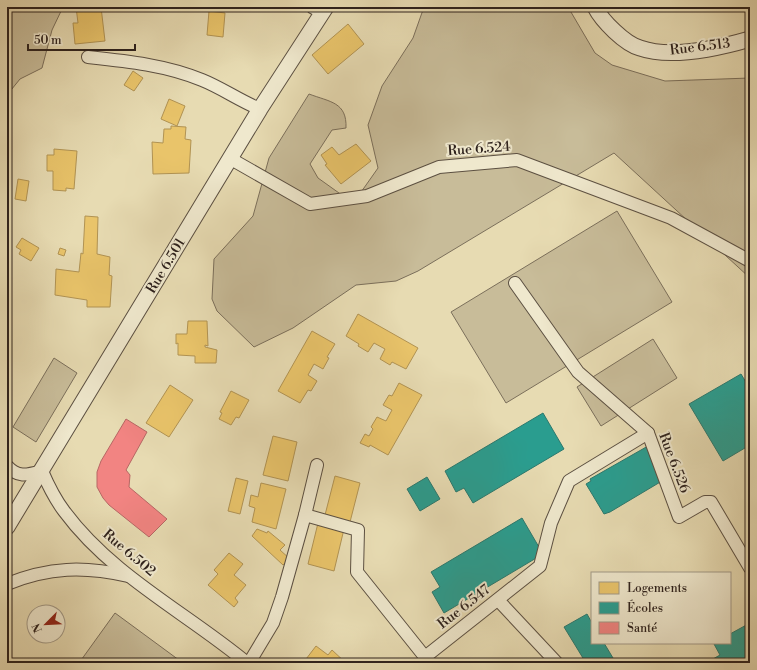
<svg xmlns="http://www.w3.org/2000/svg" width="757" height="670" font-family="'Libre Bodoni',serif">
<rect width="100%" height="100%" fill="#e7dbb2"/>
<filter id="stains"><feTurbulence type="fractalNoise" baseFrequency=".005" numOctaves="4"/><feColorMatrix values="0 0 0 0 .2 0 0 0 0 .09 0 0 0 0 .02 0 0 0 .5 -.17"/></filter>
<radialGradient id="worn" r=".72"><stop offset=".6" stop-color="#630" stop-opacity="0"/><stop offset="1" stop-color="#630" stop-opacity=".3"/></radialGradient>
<g fill="#c8bc99" stroke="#7b6f5b">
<path d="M7,7H63L52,30L42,68L20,79L7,95Z"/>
<path d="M424,7H568L595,53L612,65L665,81L750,78V278L614,153L418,271L396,281L356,285L293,328L254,347L217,311L212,299L214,259L253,216L269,158L309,94C330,102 347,102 346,128L332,130L310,164L318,178L346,198L359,195L378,168L368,125L382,86L413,38Z"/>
<path d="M617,211L672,302L506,403L451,312Z"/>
<path d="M653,339L677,378L601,426L577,387Z"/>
<path d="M54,358L77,373L36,442L13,427Z"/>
<path d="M115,613L183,663H79Z"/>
</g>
<g fill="#e9c46a" stroke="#b19353">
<path d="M76,7H101L105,41L75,44L73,23H78Z"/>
<path d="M209,11L225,13L223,37L207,35Z"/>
<path d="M348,24L364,44L328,74L312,55Z"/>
<path d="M133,71L143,78L134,91L124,85Z"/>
<path d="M169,99L185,106L177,126L161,119Z"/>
<path d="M171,126L186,127L185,139L191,140L189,173L153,174L152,142L163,143L164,129H171Z"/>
<path d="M356,144L371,161L341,184L325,165L327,164L321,155L332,147L339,155Z"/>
<path d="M54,149L77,151L74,189L66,188V191L53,190V171H47V155H54Z"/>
<path d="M18,179L29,181L26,201L15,199Z"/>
<path d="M85,216L98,217L97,254L110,257L109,275L112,276L110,307H87V300L55,295L56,269L79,272L81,253L83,254Z"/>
<path d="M22,238L39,248L31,261L19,254L21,250L16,247Z"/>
<path d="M60,248L66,250L64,256L58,254Z"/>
<path d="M358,314L418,348L406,369L392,362L390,365L380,359L385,349L374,343L368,352L358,346L359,344L346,336Z"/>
<path d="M188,321H207L208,346L205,345V347L217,350L216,363H195V356L178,355V343L176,344V334H187Z"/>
<path d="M312,331L335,344L327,357L329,358L323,369L314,364L308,375L317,381L311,391L308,390L300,403L278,391Z"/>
<path d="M399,383L422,395L388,455L370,445L369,447L360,443L365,434L369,436L373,429L371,427L377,417L386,421L392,410L383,405L389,395L392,396Z"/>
<path d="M170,385L193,400L169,437L146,423Z"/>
<path d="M231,391L249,400L239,418L236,417L231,425L219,419L222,413L220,412Z"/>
<path d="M273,436L297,442L288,481L263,475Z"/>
<path d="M335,476L360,483L350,522L325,515Z"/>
<path d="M236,478L248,481L240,514L228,511Z"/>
<path d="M261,483L286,489L276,529L252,522L255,508L249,506L251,495L258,497Z"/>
<path d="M318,523L344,529L334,571L308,564Z"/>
<path d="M257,529L267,533L268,531L285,545L280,550L290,559L283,565L252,536Z"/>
<path d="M229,553L243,564L234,575L246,585L235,598L238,602L234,607L208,585L218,574L214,570Z"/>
<path d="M316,646L328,655L332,650L346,663H303Z"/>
</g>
<g fill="#2a9d8f" stroke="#2b786d">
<path d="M741,374L750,389V445L723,461L689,404Z"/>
<path d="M543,413L564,449L473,503L464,488L456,492L445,471Z"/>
<path d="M648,446L667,478L610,512L604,514L586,484L591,481L590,479Z"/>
<path d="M427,477L440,499L420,511L407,489Z"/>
<path d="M522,518L543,554L444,613L432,592L440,587L431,572Z"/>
<path d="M587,614L592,623V643H604L616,663H586L564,627Z"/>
<path d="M750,623V663H706L720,655L714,644L730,643V634Z"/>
</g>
<path fill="#f28482" stroke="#b76764" d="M126,419L147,432L126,470L130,475L129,487L167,519L149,537L109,505L103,498L97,487V472L101,461Z"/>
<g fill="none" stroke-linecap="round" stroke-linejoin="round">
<defs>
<g id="minor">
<path d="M312,7L323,13"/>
<path d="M88,57C126,61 166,65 202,80C222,88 240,101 260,109"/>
<path d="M231,159L310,204L367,196L439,167L517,160L671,218L750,261"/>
<path d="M515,283L578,372L648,433L679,517L705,502H711L750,568"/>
<path d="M7,466C18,478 27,475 42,471C48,485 55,499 64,511C112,576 187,613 247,663"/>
<path d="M305,515L317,465"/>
<path d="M7,584C49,567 84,566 128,576"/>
<path d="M498,600L557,663"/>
<path d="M249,663L273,623L282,597L305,515L358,530L357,572L425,657L540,566L551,523L569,481L648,433"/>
</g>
<g id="tertiary">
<path d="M595,7C602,21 625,44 640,48C671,59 719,48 750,39"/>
<path d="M7,527L260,109L326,7"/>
</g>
</defs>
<use href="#minor" stroke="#5c5042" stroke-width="14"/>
<use href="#tertiary" stroke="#5c5042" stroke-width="17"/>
<use href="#minor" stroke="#efe8cd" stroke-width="12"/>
<use href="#tertiary" stroke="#efe8cd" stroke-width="15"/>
</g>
<g text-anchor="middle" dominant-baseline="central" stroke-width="4" stroke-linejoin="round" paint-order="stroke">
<g font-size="14" fill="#2e221d" stroke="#efe8cd">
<text transform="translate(700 47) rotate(-7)">Rue 6.513</text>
<text transform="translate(479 149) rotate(-4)">Rue 6.524</text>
<text transform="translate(166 266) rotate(-59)">Rue 6.501</text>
<text transform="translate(674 463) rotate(69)">Rue 6.526</text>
<text transform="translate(129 553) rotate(40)">Rue 6.502</text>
<text transform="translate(464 607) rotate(-38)">Rue 6.547</text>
</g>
</g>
<rect width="757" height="670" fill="none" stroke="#e7dbb2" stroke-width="24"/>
<rect x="8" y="8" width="741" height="654" fill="none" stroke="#2e221d" stroke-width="2"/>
<rect x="12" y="12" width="733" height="646" fill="none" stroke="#2e221d"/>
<rect x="591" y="572" width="140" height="72" fill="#efe8cd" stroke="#a29987"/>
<rect x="599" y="582" width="20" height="12" fill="#e9c46a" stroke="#a29987"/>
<text x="627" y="592" font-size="12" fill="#2e221d">Logements</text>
<rect x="599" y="602" width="20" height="12" fill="#2a9d8f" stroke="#a29987"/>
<text x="627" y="612" font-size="12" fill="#2e221d">Écoles</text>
<rect x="599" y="622" width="20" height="12" fill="#f28482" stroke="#a29987"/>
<text x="627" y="632" font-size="12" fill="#2e221d">Santé</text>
<g transform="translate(46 624) rotate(246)"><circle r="19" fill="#efe8cd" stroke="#a29987"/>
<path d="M0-3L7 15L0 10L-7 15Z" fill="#8f2418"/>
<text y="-6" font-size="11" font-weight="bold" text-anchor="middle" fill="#2e221d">N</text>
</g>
<path d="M28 44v6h107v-6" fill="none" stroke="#2e221d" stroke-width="2"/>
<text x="34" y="44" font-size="12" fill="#2e221d" stroke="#efe8cd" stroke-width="3" paint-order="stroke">50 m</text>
<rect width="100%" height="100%" filter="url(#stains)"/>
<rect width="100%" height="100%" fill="url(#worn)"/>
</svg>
